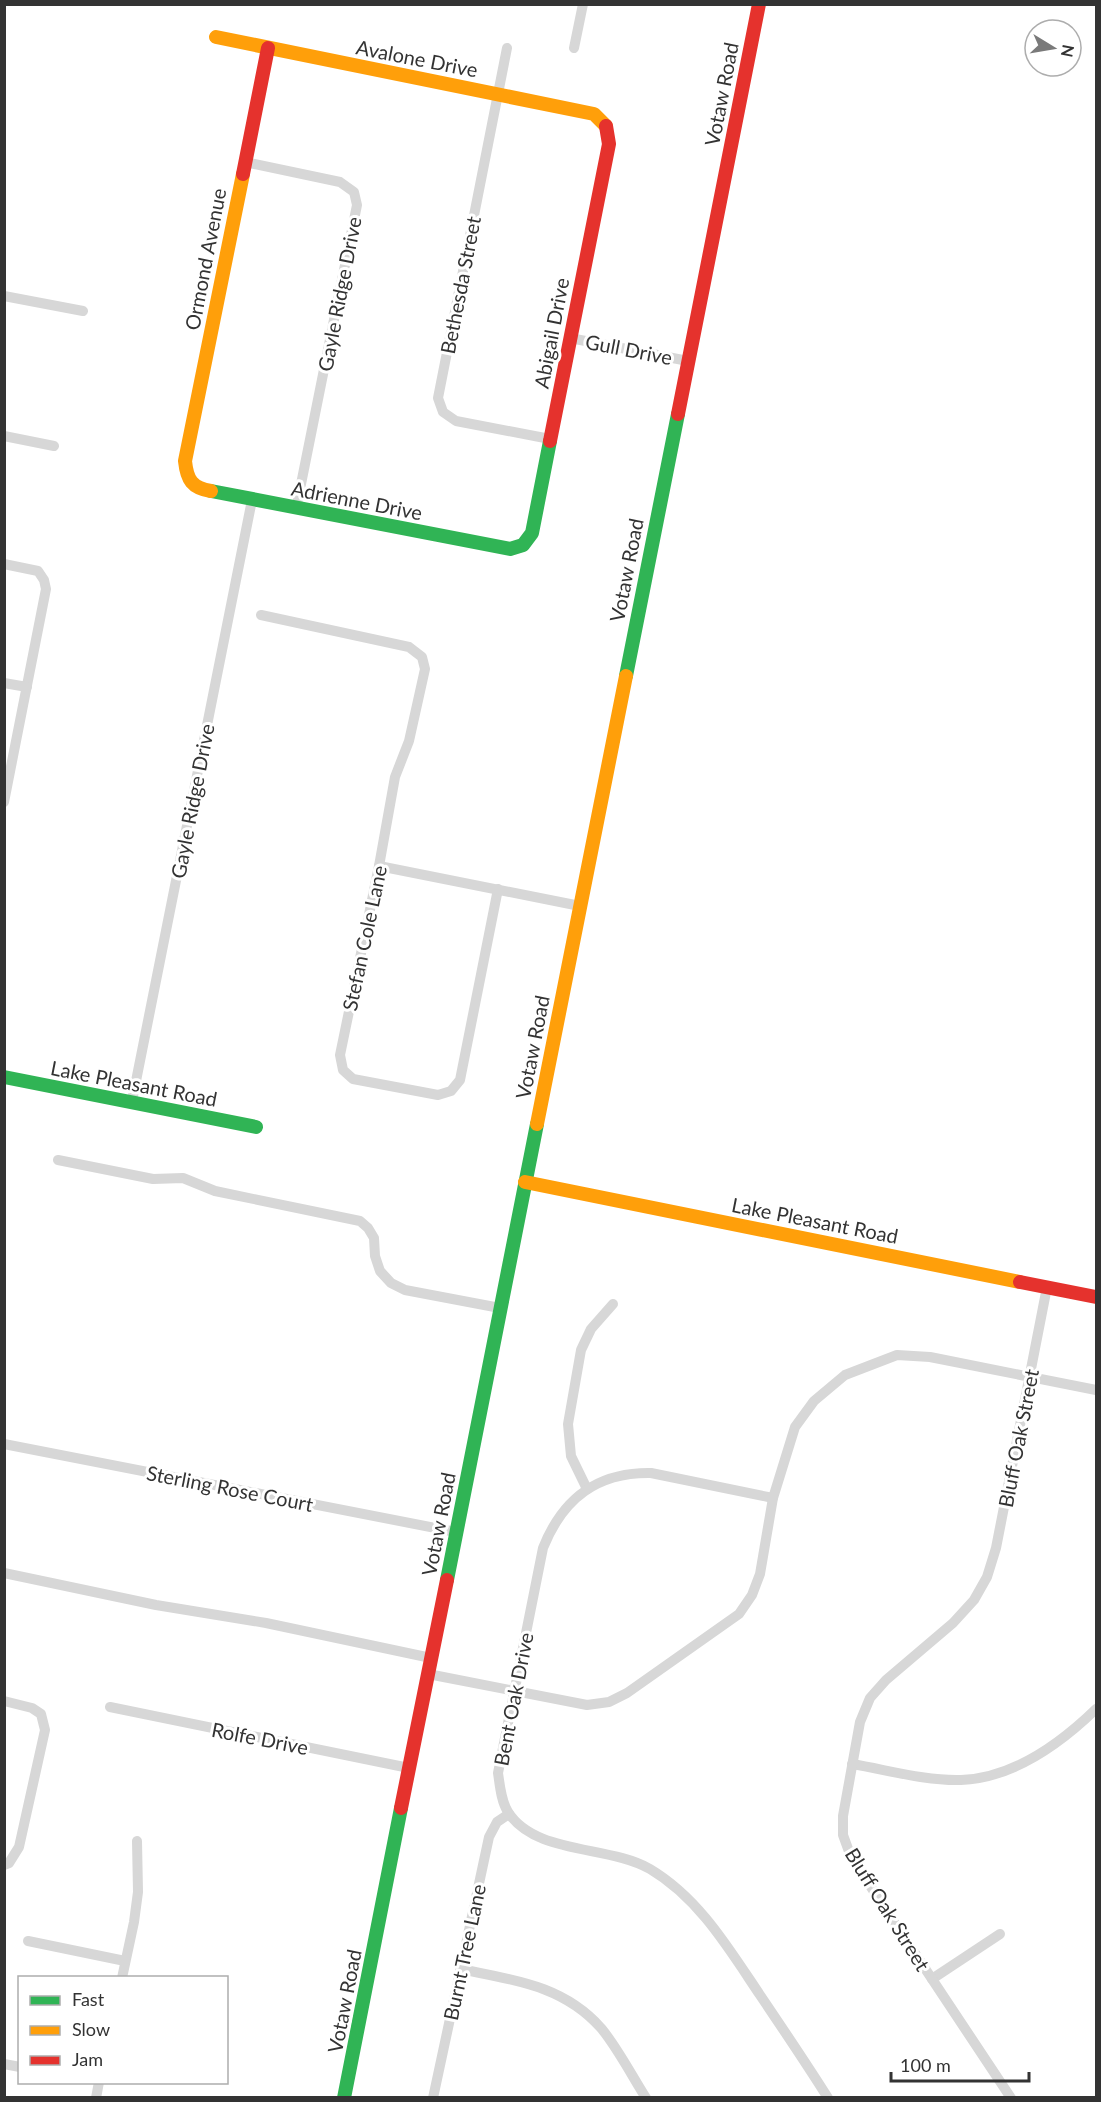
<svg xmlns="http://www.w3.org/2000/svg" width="1101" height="2102" font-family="Lato,sans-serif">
<rect width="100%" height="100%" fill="#fff"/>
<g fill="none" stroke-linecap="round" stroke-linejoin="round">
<g stroke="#d7d7d7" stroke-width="10">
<path d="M507,48L438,398L443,412L456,421L550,439"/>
<path d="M574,48L583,4"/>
<path d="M245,162L340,182L354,192L357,205L296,509"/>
<path d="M4,296L83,311"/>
<path d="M570,338L688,361"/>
<path d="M4,436L54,446"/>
<path d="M4,564L38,571L44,580L46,589L4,802"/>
<path d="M261,615L409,647L422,657L425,669L409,741L395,777L379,866L340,1055L343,1070L353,1079L438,1095L451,1091L460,1080L498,889"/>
<path d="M4,683L27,687"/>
<path d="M379,866L580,906"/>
<path d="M132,1101L252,500"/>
<path d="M58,1160L153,1179L183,1178L215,1191L360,1221L368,1228L374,1238L375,1256L380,1271L391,1283L405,1290L500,1308"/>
<path d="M4,1444L456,1532"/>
<path d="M587,1489L571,1456L568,1424L581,1350L591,1329L613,1304"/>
<path d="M773,1498L651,1473C597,1472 563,1498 543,1548L498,1773C500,1786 501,1801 508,1812C535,1855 609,1845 650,1869C699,1898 729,1949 760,1995C783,2029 806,2063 828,2098"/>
<path d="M4,1573L156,1605L266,1623L431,1658"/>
<path d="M428,1674L587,1705L609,1702L627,1693L739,1614L752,1595L760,1574L773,1498L795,1427L814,1401L845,1375L897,1355L930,1357L1096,1390"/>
<path d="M4,1701L32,1708L41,1714L45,1730L19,1847L9,1863L4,1865"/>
<path d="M110,1707L409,1768"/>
<path d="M852,1764C888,1770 925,1781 961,1780C1013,1778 1061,1743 1096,1709"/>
<path d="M28,1941L125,1961"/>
<path d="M460,1969C513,1980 563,1985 601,2028C617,2047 632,2076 646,2098"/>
<path d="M122,1978L134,1922L138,1892L137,1841"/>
<path d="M932,1979L1000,1934"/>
<path d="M4,2064L20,2067"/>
<path d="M96,2098L99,2082"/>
<path d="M433,2098L489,1837L497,1822L509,1814"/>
<path d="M1011,2098L851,1857L843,1835V1816L860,1722L870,1698L886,1680L953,1623L974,1600L987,1577L996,1548L1047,1287"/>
</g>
<g stroke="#30b455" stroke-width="14">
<path d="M211,491L510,549L523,545L532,533L550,441"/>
<path d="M626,676L678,414"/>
<path d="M4,1077L256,1127"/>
<path d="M447,1580L537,1124"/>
<path d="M344,2098L401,1808"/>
</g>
<g stroke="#ff9f0a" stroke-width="14">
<path d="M216,37L594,114L606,126"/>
<path d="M211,491C192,488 187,480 185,461L243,174"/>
<path d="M537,1124L626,676"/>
<path d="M525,1182L1020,1282"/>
</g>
<g stroke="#e5322d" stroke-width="14">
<path d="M243,174L268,48"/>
<path d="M678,414L759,4"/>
<path d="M550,441L609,144L606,126"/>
<path d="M1020,1282L1096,1297"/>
<path d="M401,1808L447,1580"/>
</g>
</g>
<g text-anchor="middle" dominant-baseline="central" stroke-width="6" stroke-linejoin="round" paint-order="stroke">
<g font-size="20" fill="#333" stroke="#fff">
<text transform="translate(417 58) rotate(11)">Avalone Drive</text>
<text transform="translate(721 94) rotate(-79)">Votaw Road</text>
<text transform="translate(205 259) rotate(-79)">Ormond Avenue</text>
<text transform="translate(460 285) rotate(-79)">Bethesda Street</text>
<text transform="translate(339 294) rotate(-79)">Gayle Ridge Drive</text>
<text transform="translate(551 333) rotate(-79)">Abigail Drive</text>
<text transform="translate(629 349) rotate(11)">Gull Drive</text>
<text transform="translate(357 500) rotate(11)">Adrienne Drive</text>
<text transform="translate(626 570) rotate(-79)">Votaw Road</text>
<text transform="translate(192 801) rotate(-79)">Gayle Ridge Drive</text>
<text transform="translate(364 938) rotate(-78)">Stefan Cole Lane</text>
<text transform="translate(532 1047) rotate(-79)">Votaw Road</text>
<text transform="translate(134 1083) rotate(11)">Lake Pleasant Road</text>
<text transform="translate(815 1220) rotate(11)">Lake Pleasant Road</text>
<text transform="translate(1018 1438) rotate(-79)">Bluff Oak Street</text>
<text transform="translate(230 1488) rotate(11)">Sterling Rose Court</text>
<text transform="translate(438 1524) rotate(-79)">Votaw Road</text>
<text transform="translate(513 1699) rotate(-79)">Bent Oak Drive</text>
<text transform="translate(260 1738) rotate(11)">Rolfe Drive</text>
<text transform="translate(888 1909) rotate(58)">Bluff Oak Street</text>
<text transform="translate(464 1952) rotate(-78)">Burnt Tree Lane</text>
<text transform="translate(344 2001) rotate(-79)">Votaw Road</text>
</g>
</g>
<rect width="1101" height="2102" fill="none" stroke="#333333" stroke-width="12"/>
<rect x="18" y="1976" width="210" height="108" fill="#ffffff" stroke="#adadad" stroke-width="1.5"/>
<rect x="30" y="1996" width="30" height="9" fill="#30b455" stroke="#adadad" stroke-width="1.5"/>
<text x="72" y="2006" font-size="18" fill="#333333">Fast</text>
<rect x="30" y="2026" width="30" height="9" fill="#ff9f0a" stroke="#adadad" stroke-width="1.5"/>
<text x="72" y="2036" font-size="18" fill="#333333">Slow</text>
<rect x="30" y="2056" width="30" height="9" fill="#e5322d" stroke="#adadad" stroke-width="1.5"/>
<text x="72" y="2066" font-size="18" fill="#333333">Jam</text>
<g transform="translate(1053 48) rotate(101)"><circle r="28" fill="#ffffff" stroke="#adadad" stroke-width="1.5"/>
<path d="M0-4.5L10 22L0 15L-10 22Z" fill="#7a7a7a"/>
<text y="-9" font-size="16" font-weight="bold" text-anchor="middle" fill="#333333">N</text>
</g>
<path d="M891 2072v9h138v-9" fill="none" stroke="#333333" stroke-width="3"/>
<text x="900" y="2072" font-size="18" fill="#333333" stroke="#ffffff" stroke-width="4.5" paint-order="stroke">100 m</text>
</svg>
